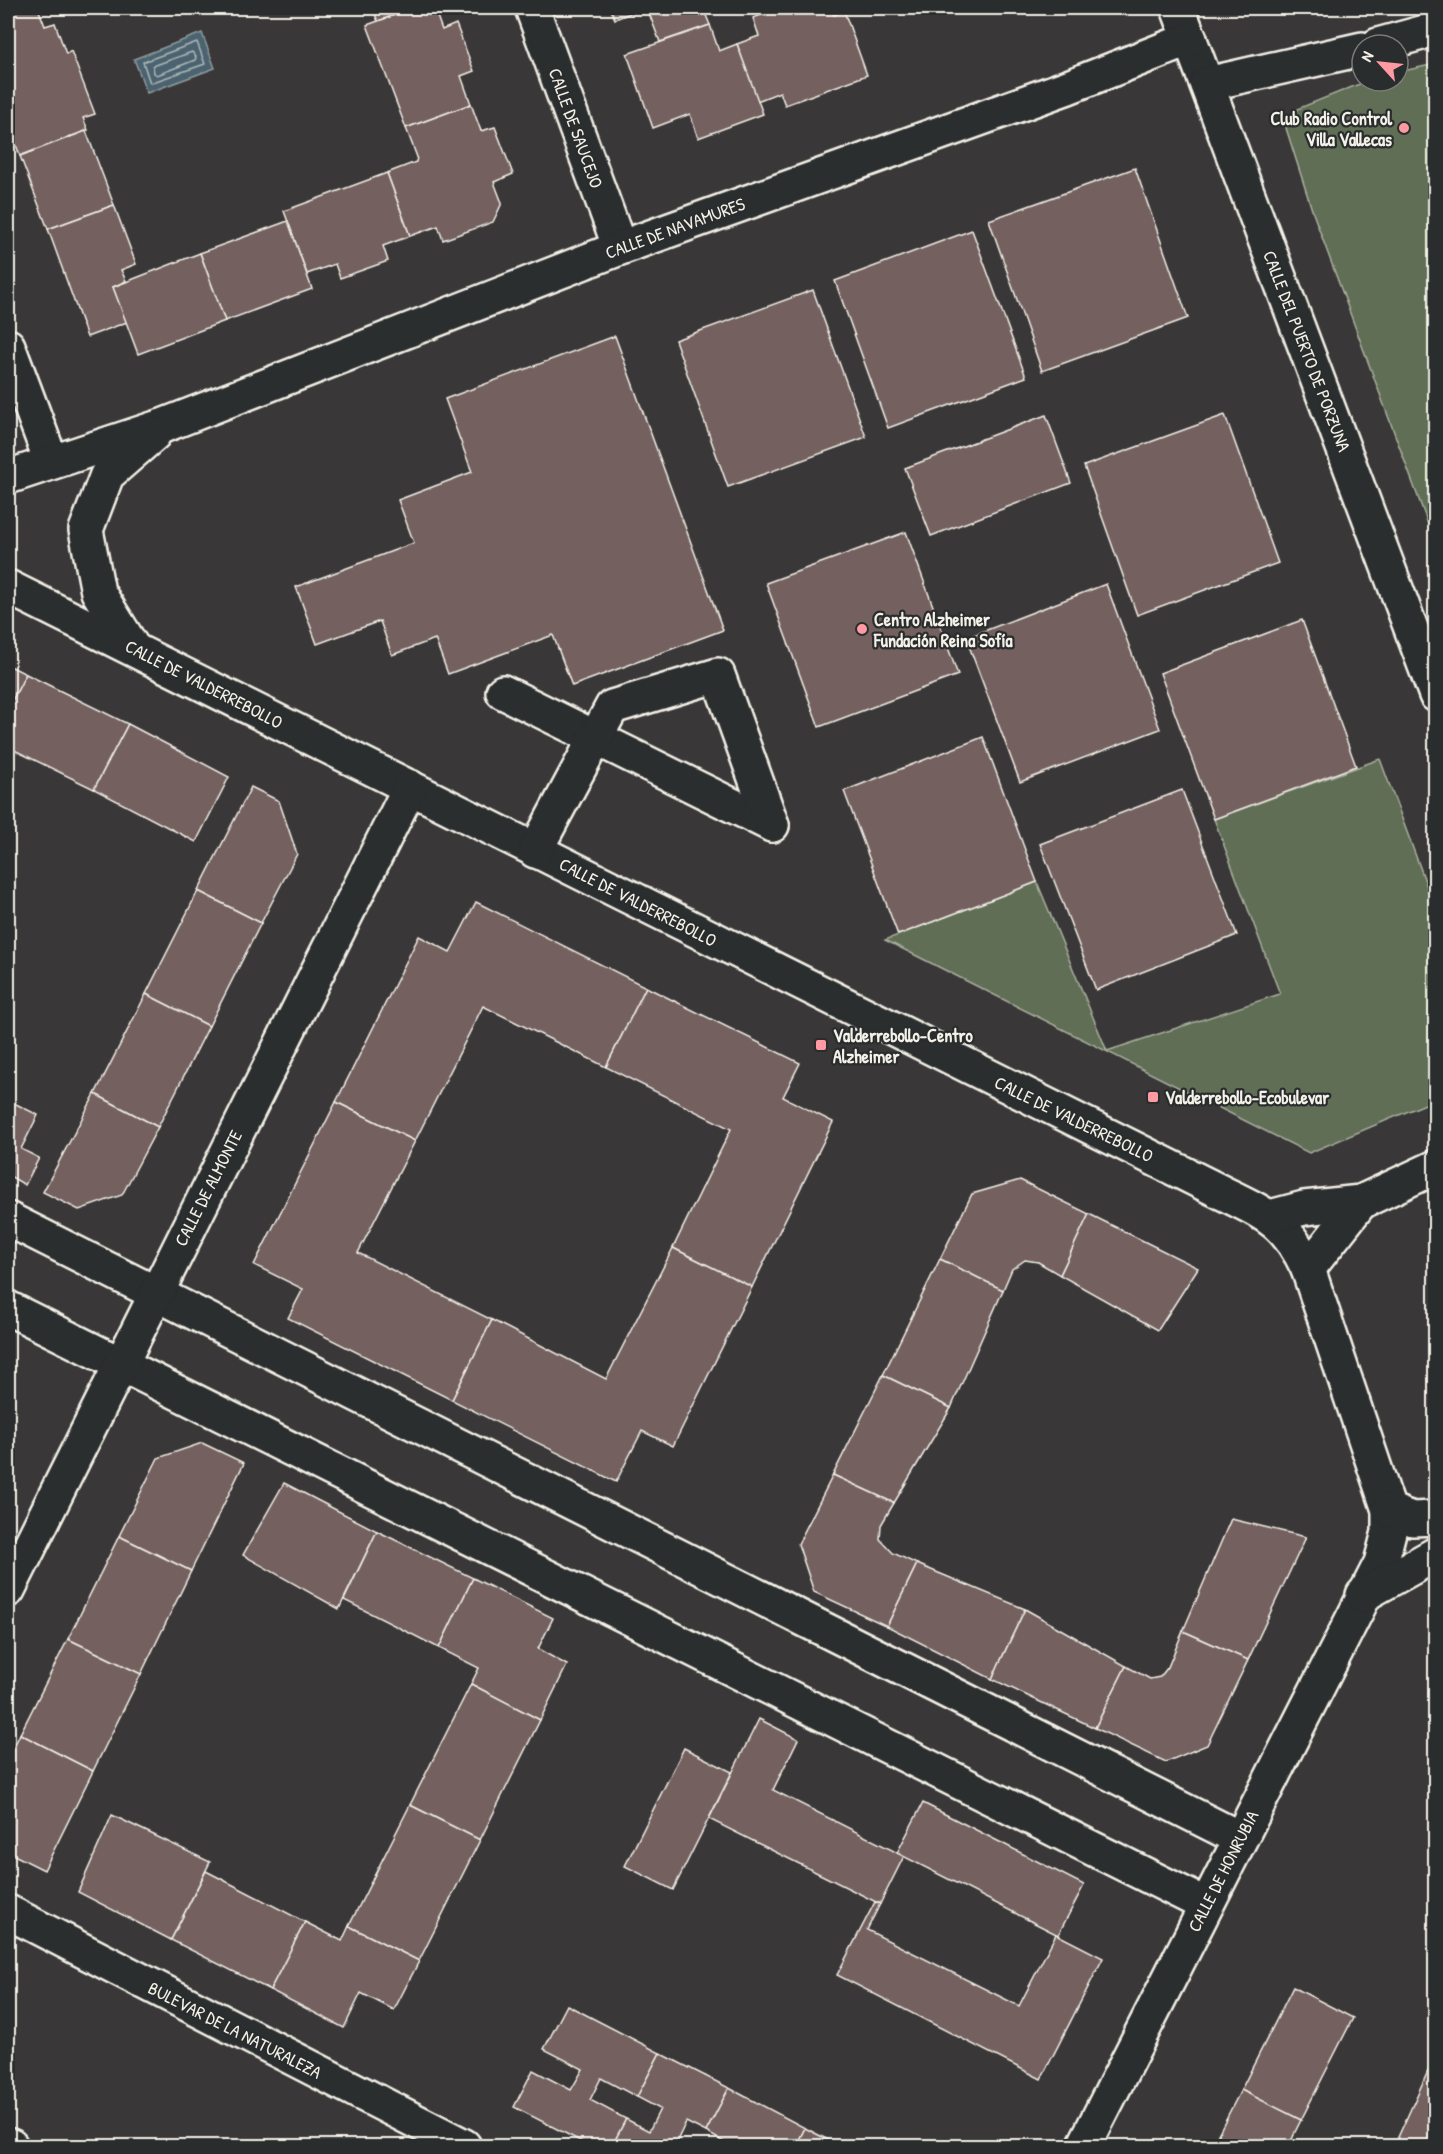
<svg xmlns="http://www.w3.org/2000/svg" width="1443" height="2154" font-family="'Patrick Hand',sans-serif">
<rect width="100%" height="100%" fill="#393738"/>
<filter id="ink" filterUnits="userSpaceOnUse"><feTurbulence type="fractalNoise" baseFrequency=".0167" numOctaves="2"/><feDisplacementMap in="SourceGraphic" scale="12" xChannelSelector="R" yChannelSelector="G"/><feConvolveMatrix kernelMatrix="1 2 1 2 8 2 1 2 1" color-interpolation-filters="sRGB"/></filter>
<g filter="url(#ink)">
<g fill="#616e56" stroke="#aab09f" stroke-width="1.5">
<path d="M1435,64H1436L1435,543L1313,213L1286,128L1297,109L1367,81H1398V72Z"/>
<path d="M1380,759L1435,908V1100L1309,1153L885,940L1037,882L1107,1051L1280,994L1214,819Z"/>
</g>
<path fill="#4b646f" stroke="#8f9c9f" stroke-width="1.5" d="M202,33L215,68L147,93L134,59Z"/>
<g fill="none" stroke-linecap="round" stroke-linejoin="round">
<g stroke="#b0b9b8" stroke-width="1.5">
<path d="M197,42L205,64L150,83L143,62Z"/>
<path d="M192,52L196,57L195,60L157,75L154,73L153,66Z"/>
</g>
</g>
<g fill="#73605f" stroke="#f4f1e8" stroke-width="1.5">
<path d="M8,8H38L45,26L55,23L66,54L71,51L95,114L83,118L88,130L20,156L8,122Z"/>
<path d="M372,8H415L378,21Z"/>
<path d="M415,8H434L442,30L456,24L474,71L461,76L471,104L406,128L367,25Z"/>
<path d="M610,8H644L615,19Z"/>
<path d="M647,8H703L710,25L660,42Z"/>
<path d="M781,8H831L834,15L844,11L867,75L785,105L780,92L757,101L737,44L759,36L753,18Z"/>
<path d="M710,25L719,51L737,44L763,114L698,138L690,114L653,128L627,54Z"/>
<path d="M471,104L481,131L495,127L513,174L494,182L502,203L493,222L443,240L438,226L410,236L387,173L416,162L417,157L406,128Z"/>
<path d="M86,131L114,205L48,229L20,156Z"/>
<path d="M1135,168L1188,318L1042,371L989,220Z"/>
<path d="M387,173L410,236L383,246L388,261L340,278L335,264L307,274L284,211Z"/>
<path d="M114,205L136,264L121,270L126,281L113,287L127,322L87,337L48,229Z"/>
<path d="M288,221L312,289L225,321L200,253Z"/>
<path d="M972,230L1026,377L888,428L835,281Z"/>
<path d="M200,253L225,321L138,354L113,287Z"/>
<path d="M813,290L866,437L728,487L675,340Z"/>
<path d="M615,336L723,630L572,686L553,635L448,674L435,639L392,655L380,621L317,644L296,587L414,543L398,500L472,472L445,399Z"/>
<path d="M1046,415L1071,483L931,536L905,468Z"/>
<path d="M1225,415L1278,563L1137,615L1084,466Z"/>
<path d="M906,532L958,675L819,727L766,583Z"/>
<path d="M1106,584L1160,729L1020,782L966,638Z"/>
<path d="M1302,620L1356,766L1214,819L1160,673Z"/>
<path d="M8,665L26,674L8,709Z"/>
<path d="M26,674L128,724L94,789L8,747V709Z"/>
<path d="M128,724L229,777L196,842L94,789Z"/>
<path d="M983,737L1037,882L898,935L844,791Z"/>
<path d="M251,787L279,801L297,854L261,923L198,891Z"/>
<path d="M1182,790L1237,935L1096,990L1040,844Z"/>
<path d="M198,891L261,923L209,1026L146,994Z"/>
<path d="M476,902L646,987L606,1067L483,1006L415,1141L336,1102L419,936L450,952Z"/>
<path d="M646,987L800,1063L783,1097L833,1122L752,1287L673,1248L731,1129L606,1067Z"/>
<path d="M146,994L209,1026L158,1127L95,1094Z"/>
<path d="M95,1094L158,1127L122,1195L79,1210L43,1192Z"/>
<path d="M8,1100L38,1115L21,1149L39,1158L25,1185L8,1175Z"/>
<path d="M336,1102L415,1141L358,1253L492,1320L452,1400L288,1318L303,1289L254,1265Z"/>
<path d="M1020,1180L1089,1214L1060,1275L1038,1262L1025,1260L1012,1269L1003,1290L940,1259L972,1194Z"/>
<path d="M1089,1214L1198,1268L1158,1330L1060,1275Z"/>
<path d="M673,1248L752,1287L673,1446L642,1431L616,1482L452,1400L492,1320L606,1379Z"/>
<path d="M940,1259L1003,1290L951,1408L883,1375Z"/>
<path d="M883,1375L951,1408L894,1503L833,1475Z"/>
<path d="M202,1443L244,1463L191,1571L119,1536L158,1458Z"/>
<path d="M833,1475L894,1503L881,1525L880,1539L893,1553L917,1564L887,1626L814,1592L798,1544Z"/>
<path d="M284,1483L377,1531L339,1609L243,1555Z"/>
<path d="M1231,1519L1306,1537L1248,1660L1183,1631Z"/>
<path d="M377,1531L473,1578L439,1648L344,1600Z"/>
<path d="M119,1536L191,1571L141,1674L68,1639Z"/>
<path d="M917,1564L1025,1609L992,1679L887,1626Z"/>
<path d="M473,1578L553,1618L538,1649L567,1665L540,1720L471,1684L479,1668L439,1648Z"/>
<path d="M1025,1609L1126,1666L1095,1728L992,1679Z"/>
<path d="M1183,1631L1248,1660L1207,1745L1166,1762L1095,1728L1126,1666L1150,1679L1160,1677L1168,1667Z"/>
<path d="M68,1639L141,1674L93,1771L20,1734Z"/>
<path d="M471,1684L540,1720L480,1840L410,1805Z"/>
<path d="M759,1719L798,1739L773,1790L904,1856L880,1904L709,1819Z"/>
<path d="M20,1734L93,1771L44,1870L8,1852V1759Z"/>
<path d="M684,1748L732,1772L673,1890L625,1866Z"/>
<path d="M923,1803L1084,1885L1058,1935L897,1853Z"/>
<path d="M410,1805L480,1840L419,1961L349,1926Z"/>
<path d="M112,1815L210,1862L171,1940L78,1892Z"/>
<path d="M206,1871L305,1922L270,1990L171,1940Z"/>
<path d="M875,1902L880,1904L867,1930L1019,2006L1056,1934L1103,1958L1041,2079L837,1975Z"/>
<path d="M305,1922L342,1941L349,1926L419,1961L394,2010L361,1993L344,2028L270,1990Z"/>
<path d="M1293,1987L1353,2018L1301,2120L1241,2090Z"/>
<path d="M567,2005L660,2053L637,2097L601,2078L590,2100L626,2119L612,2146H590L514,2107L533,2070L571,2090L583,2069L544,2049Z"/>
<path d="M660,2053L729,2088L706,2132L686,2122L675,2145L678,2146H612L626,2119L649,2131L660,2109L637,2097Z"/>
<path d="M1434,2058L1436,2146H1394Z"/>
<path d="M729,2088L805,2128L796,2146H722L724,2142L706,2132Z"/>
<path d="M1241,2090L1301,2120L1288,2146H1212Z"/>
<path d="M805,2128L840,2146H796Z"/>
</g>
<g fill="none" stroke-linecap="round" stroke-linejoin="round">
<defs>
<g id="minor">
<path d="M532,8L620,248"/>
<path d="M1178,8L1436,695"/>
<path d="M1378,45L1436,29"/>
<path d="M1207,84L1362,49"/>
<path d="M8,346L51,461"/>
<path d="M8,477L165,425L620,248L1068,87L1190,39"/>
<path d="M8,587L1215,1189C1262,1213 1285,1218 1308,1269L1389,1510V1532L1381,1563L1084,2146"/>
<path d="M133,648L98,592L86,530L107,475L154,434"/>
<path d="M503,692L772,825"/>
<path d="M535,851L612,707L718,675L772,825"/>
<path d="M1270,1217L1304,1208L1361,1202L1436,1167"/>
<path d="M8,1219L1239,1838"/>
<path d="M1308,1269L1361,1202"/>
<path d="M8,1308L1206,1905"/>
<path d="M1389,1510L1412,1519L1436,1518"/>
<path d="M8,1590L410,787"/>
<path d="M1363,1595L1436,1554"/>
<path d="M8,1912L464,2146"/>
<path d="M8,2145L11,2146"/>
</g>
</defs>
<use href="#minor" stroke="#f4f1e8" stroke-width="38"/>
<path stroke="#f4f1e8" stroke-width="4" stroke-dasharray="4.5 4.5" stroke-linecap="butt" d="M1268,11L1269,8"/>
<use href="#minor" stroke="#2a2d2e" stroke-width="33"/>
</g>
</g>
<g fill="#ff9aa2" stroke="#2a2d2e" stroke-width="2">
<circle cx="1404" cy="128" r="6"/>
<circle cx="862" cy="629" r="6"/>
<rect x="815" y="1039" width="12" height="12" rx="3"/>
<rect x="1147" y="1091" width="12" height="12" rx="3"/>
</g>
<g text-anchor="middle" dominant-baseline="central" stroke-width="4.5" stroke-linejoin="round" paint-order="stroke">
<g font-size="18" font-weight="bold" fill="#f4f1e8" stroke="#2a2d2e" text-anchor="start">
<text x="1392" y="118" text-anchor="end">Club Radio Control<tspan x="1392" dy="21">Villa Vallecas</tspan></text>
<text x="874" y="619">Centro Alzheimer<tspan x="874" dy="21">Fundación Reina Sofía</tspan></text>
<text x="833" y="1035">Valderrebollo-Centro<tspan x="833" dy="21">Alzheimer</tspan></text>
<text x="1165" y="1097">Valderrebollo-Ecobulevar</text>
</g>
<g font-size="18" fill="#f4f1e8" stroke="#2a2d2e">
<text transform="translate(576 128) rotate(70)">CALLE DE SAUCEJO</text>
<text transform="translate(675 228) rotate(-20)">CALLE DE NAVAMURES</text>
<text transform="translate(1307 351) rotate(69)">CALLE DEL PUERTO DE PORZUNA</text>
<text transform="translate(204 684) rotate(27)">CALLE DE VALDERREBOLLO</text>
<text transform="translate(638 902) rotate(27)">CALLE DE VALDERREBOLLO</text>
<text transform="translate(1074 1119) rotate(26)">CALLE DE VALDERREBOLLO</text>
<text transform="translate(208 1188) rotate(-63)">CALLE DE ALMONTE</text>
<text transform="translate(1223 1871) rotate(-63)">CALLE DE HONRUBIA</text>
<text transform="translate(235 2030) rotate(27)">BULEVAR DE LA NATURALEZA</text>
</g>
</g>
<rect width="1443" height="2154" fill="none" stroke="#2a2d2e" stroke-width="30"/>
<rect x="15" y="15" width="1413" height="2124" fill="none" stroke="#f4f1e8" stroke-width="2" filter="url(#ink)"/>
<g transform="translate(1380 63) rotate(297)"><circle r="28" fill="#2a2d2e" stroke="#7b7b78" stroke-width="1.5"/>
<path d="M0-4.5L10 22L0 15L-10 22Z" fill="#ff9aa2"/>
<text y="-9" font-size="16" font-weight="bold" text-anchor="middle" fill="#f4f1e8">N</text>
</g>
</svg>
